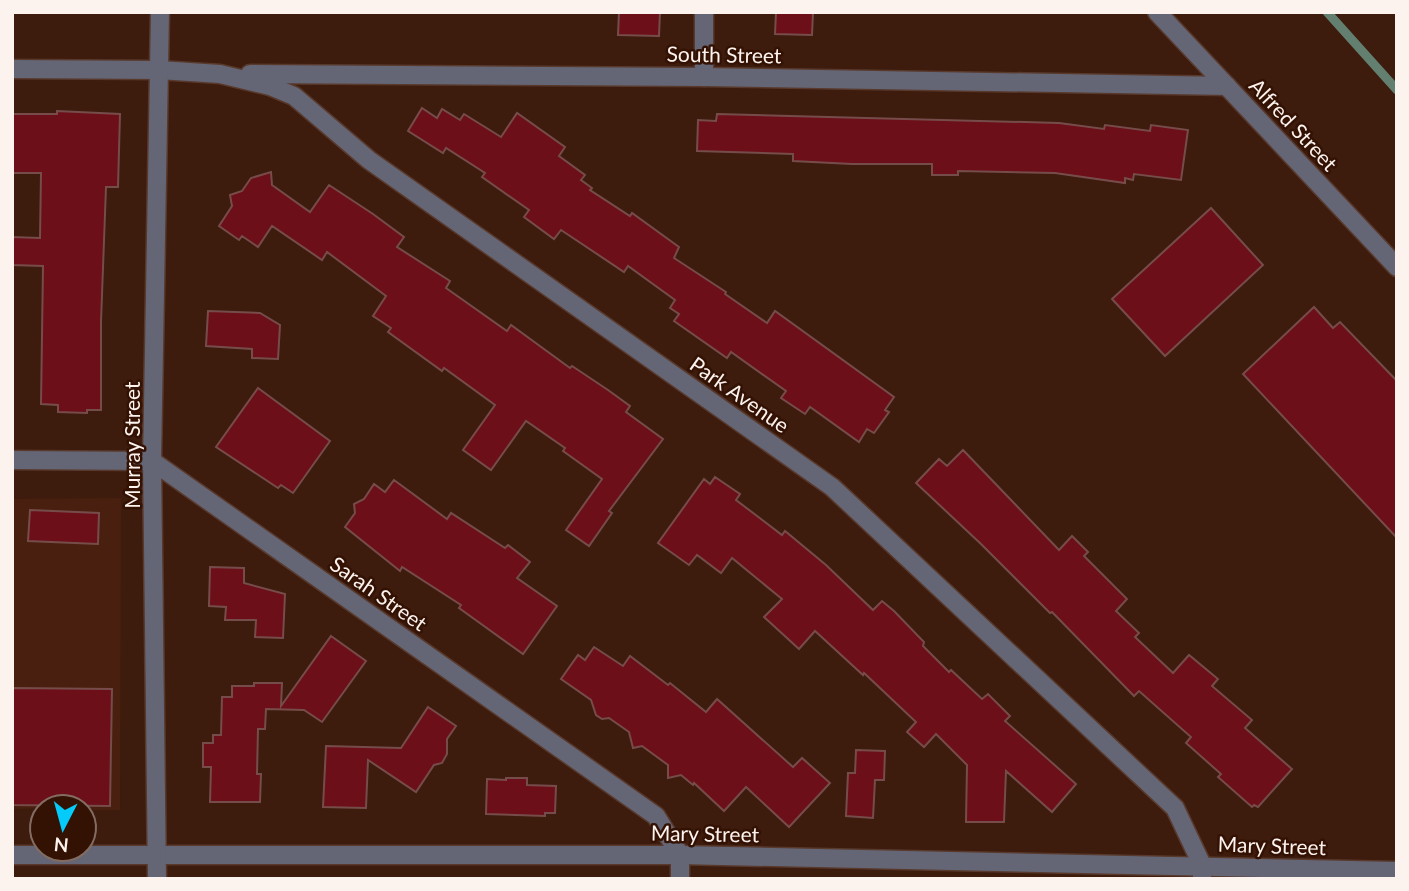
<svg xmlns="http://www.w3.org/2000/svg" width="1409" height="891" font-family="Lato,sans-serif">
<rect width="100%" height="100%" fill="#3d1b0d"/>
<path fill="#49200f" d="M121,498L120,810H84V807L12,809V499Z"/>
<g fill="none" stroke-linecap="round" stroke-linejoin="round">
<path stroke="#627f70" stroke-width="9" d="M1327,12L1397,90"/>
</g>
<g fill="#6c0f18" stroke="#764c4a" stroke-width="2">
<path d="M619,12H660L659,36L618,35Z"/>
<path d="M776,12H813L812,35L775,34Z"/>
<path d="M422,108L437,118L442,109L460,120L464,114L501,137L517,113L565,147L559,156L585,175L581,180L592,188L590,190L630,216L632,213L679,247L674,258L726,292L725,294L767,323L775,311L894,397L885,410L889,412L874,433L867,429L859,442L810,407L805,414L781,398L786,391L731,352L727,358L674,321L679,314L670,308L675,300L628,266L624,272L561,230L554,239L524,217L529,210L482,177L485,173L446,148L443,153L408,131Z"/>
<path d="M57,111L120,114L118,187H106L101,322V410H87V413L58,412V405L41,404L43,266L12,265V237L40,238L41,173H12V114H57Z"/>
<path d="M717,114L1059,123L1104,129L1105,125L1150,131L1151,125L1188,130L1181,180L1134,174L1133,180L1125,178V183L1055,173L958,171V175H932V164H852L793,161V154L697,151L698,120L716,121Z"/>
<path d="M271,172L272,185L310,212L329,185L373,214L404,237L397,247L450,281L446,288L507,331L511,325L570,368L572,366L608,390L630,406L626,412L663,439L609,511L612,513L589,546L566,530L602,479L563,451L565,448L526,421L491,470L463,450L495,405L444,368L442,371L388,332L391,328L373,316L386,296L327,252L322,260L272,226L258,247L242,236L239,240L219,226L232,206L230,195L242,191L251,178Z"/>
<path d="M1211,208L1263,265L1165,356L1112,299Z"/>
<path d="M1314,307L1333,328L1340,322L1397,381V538L1243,374Z"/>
<path d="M208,311L260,313L280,325L278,359L252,358V349L206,346Z"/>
<path d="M258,388L330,441L293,493L281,485L278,488L216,447Z"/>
<path d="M963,450L1059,550L1072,536L1088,552L1084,556L1127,599L1116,611L1139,633L1135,637L1173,673L1189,655L1218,679L1212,686L1252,720L1245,728L1292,769L1258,807L1254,805L1252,807L1218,777L1221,774L1186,743L1191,737L1139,691L1134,696L1052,612L1050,613L981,544L916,483L939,459L947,466Z"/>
<path d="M715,477L740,494L736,500L782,535L785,531L826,565L873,610L882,601L894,611L924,642L923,646L949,672L951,670L982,699L988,694L1010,716L1005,721L1076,784L1052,812L1006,771L1004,822H966L967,765L936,734L924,747L907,732L916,722L864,673L863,675L815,631L799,649L764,617L782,599L732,558L721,573L697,555L689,565L658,543L704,479L710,484Z"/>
<path d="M394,480L447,519L451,513L505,548L508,545L530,562L517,578L557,606L523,654L459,608L461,605L402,567L400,571L345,527L355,513L354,504L364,499L374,484L385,492Z"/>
<path d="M30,510L99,513L98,544L28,541Z"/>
<path d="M210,567L244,568V583L285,594L283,638L255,637L256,620H225L226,607L209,606Z"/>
<path d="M331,636L366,661L322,722L304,710L266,709L265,729H258L257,774H261L260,802H210L211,767H203V743H213V735H221L222,697H232V686H254V683H282L281,706Z"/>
<path d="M594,647L623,666L630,656L668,685L670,683L706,712L717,699L793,767L802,758L830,783L789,827L746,787L724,811L694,783L693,785L681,775L668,778V765L642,746L633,748L629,732L609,718L602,719L596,715L591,700L561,679L578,655L585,660Z"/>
<path d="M12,688L112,689L110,806L12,805Z"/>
<path d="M428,707L456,726L447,739V754L442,763L434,765L416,792L368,760L366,808L323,807L326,746L401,748Z"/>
<path d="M856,750L885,751L884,780H875L873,818L846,816L848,773H855Z"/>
<path d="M506,778H527V785L556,786L555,813H545V816L486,814L487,779L506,780Z"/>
</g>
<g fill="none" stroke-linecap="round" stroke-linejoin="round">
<defs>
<g id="minor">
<path d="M704,12V77"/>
<path d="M1157,12L1397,267"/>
<path d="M12,69L159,70L220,74L270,86L294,96L369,160L832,487L1175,808L1202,865V879"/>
<path d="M250,74L704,77L1227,86"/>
<path d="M12,460L152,461L656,816L680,855V879"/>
<path d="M12,855H680L1397,871"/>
<path d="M157,879L152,461L160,12"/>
</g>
</defs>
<use href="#minor" stroke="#58392c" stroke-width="21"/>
<use href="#minor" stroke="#646575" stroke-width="18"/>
</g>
<g text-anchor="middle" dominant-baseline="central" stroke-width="5" stroke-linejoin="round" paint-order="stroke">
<g font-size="21" fill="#fcf2ee" stroke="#331204">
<text transform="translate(724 54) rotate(1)">South Street</text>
<text transform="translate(1294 124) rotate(47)">Alfred Street</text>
<text transform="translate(740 394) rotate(35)">Park Avenue</text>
<text transform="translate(131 445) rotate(-90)">Murray Street</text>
<text transform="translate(379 593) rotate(35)">Sarah Street</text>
<text transform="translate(705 833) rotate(1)">Mary Street</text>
<text transform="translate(1272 845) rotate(2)">Mary Street</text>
</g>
</g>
<rect width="1409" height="891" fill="none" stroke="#fcf2ee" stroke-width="28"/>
<g transform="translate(63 828) rotate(186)"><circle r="33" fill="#331204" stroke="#836c62" stroke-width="2"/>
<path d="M0-5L12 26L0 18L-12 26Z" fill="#04cbf9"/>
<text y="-10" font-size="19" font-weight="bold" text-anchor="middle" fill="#fcf2ee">N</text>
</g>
</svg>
